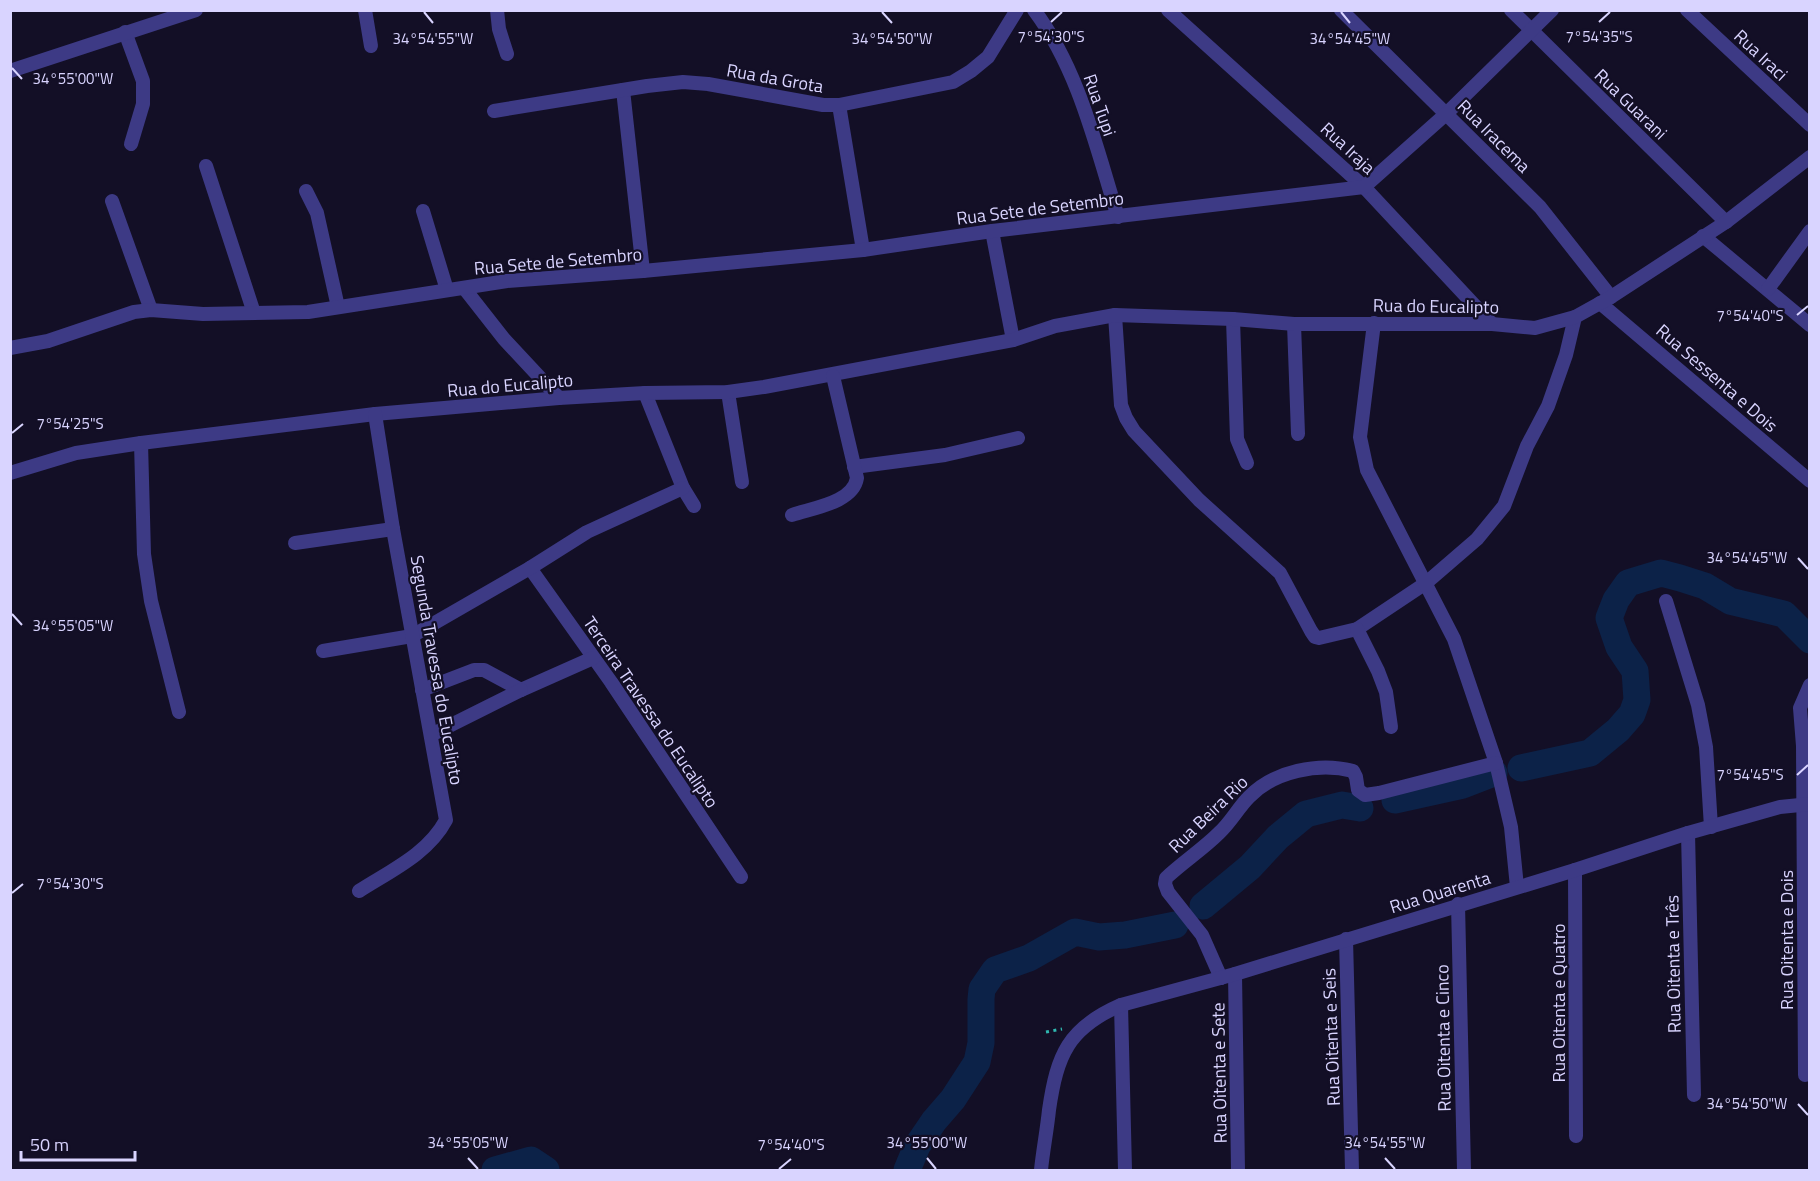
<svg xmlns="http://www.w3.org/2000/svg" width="1820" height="1181" font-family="'Titillium Web',sans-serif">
<rect width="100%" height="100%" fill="#130f26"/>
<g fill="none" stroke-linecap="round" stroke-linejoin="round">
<g stroke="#0c2248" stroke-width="27">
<path d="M1521,768L1590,753L1618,730L1632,714L1637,700L1635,671L1619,647L1609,618L1616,600L1628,583L1661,573L1680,578L1705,586L1730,601L1784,614L1810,640"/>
<path d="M1395,800L1463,785L1494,773"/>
<path d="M1203,906L1250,867L1278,837L1306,814L1342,805L1360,808"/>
<path d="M495,1170L531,1160L546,1170"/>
<path d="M907,1170L917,1146L934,1121L953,1099L977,1062L981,1043V999L982,989L995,970L1029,958L1075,932L1099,937L1125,935L1175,925"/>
</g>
<path stroke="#2fb8b0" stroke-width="3" stroke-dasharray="3 4.5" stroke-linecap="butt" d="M1046,1032L1062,1029"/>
<g stroke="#3d3a85" stroke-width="14">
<path d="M365,10L371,46"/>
<path d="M497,10L499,29L507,54"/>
<path d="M1034,10C1079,70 1096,147 1118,217"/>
<path d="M1168,10L1364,187L1492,324"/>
<path d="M1341,10L1540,207L1611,297"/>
<path d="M1511,10L1726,222"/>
<path d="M1687,10L1810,125"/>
<path d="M125,32L143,81V104L131,144"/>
<path d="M10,71L196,10"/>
<path d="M623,90L643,271"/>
<path d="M839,105L863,250"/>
<path d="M494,111L647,86L683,82L708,84L823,105H839L953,82L971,71L988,57L1017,10"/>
<path d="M206,166L254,313"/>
<path d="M306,191L317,213L338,307"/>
<path d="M112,201L151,310"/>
<path d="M423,211L447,290"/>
<path d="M992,231L1013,340"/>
<path d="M1703,236L1810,325"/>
<path d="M464,288L504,339L559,398"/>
<path d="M1768,289L1810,231"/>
<path d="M1600,303L1810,481"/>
<path d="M1115,315L1121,405L1126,418L1134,431L1199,500L1280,573L1311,631L1315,637L1319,638L1357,629L1426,583L1477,539L1504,506L1527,446L1548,406L1566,355L1575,317"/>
<path d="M1233,319L1237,439L1247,463"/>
<path d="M1374,323L1360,437L1367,470L1454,639L1496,763L1511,827L1517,887"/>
<path d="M1294,324L1298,434"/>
<path d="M10,348L48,341L134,312L151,310L203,314L308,312L507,281L643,271L863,250L992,231L1364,187L1446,114L1552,10"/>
<path d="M728,392L742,482"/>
<path d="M645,393L683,488L694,506"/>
<path d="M141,443L144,554L151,601L179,712"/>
<path d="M854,467L945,455L1018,438"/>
<path d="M10,473L76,453L141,443L375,414L559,398L645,393L728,392L764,387L1013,340L1055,326L1115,315L1233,319L1294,324H1492L1535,328L1575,317L1611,297L1726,222L1810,157"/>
<path d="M792,515C812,508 853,503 857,478L833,376"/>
<path d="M295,543L393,529"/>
<path d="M530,568L611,682L741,877"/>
<path d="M1666,601L1698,705L1706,747L1711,827"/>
<path d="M1357,629L1378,671L1386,692L1391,727"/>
<path d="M323,651L412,636L530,568L587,532L683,488"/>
<path d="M422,690L474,670H484L521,690L593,658"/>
<path d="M431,735L521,690"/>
<path d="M1688,833L1694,1095"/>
<path d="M1575,870L1576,1136"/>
<path d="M359,891C390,871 428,854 446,820L393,529L375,414"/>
<path d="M1458,904L1464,1170"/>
<path d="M1346,939L1352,1170"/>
<path d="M1235,974L1238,1170"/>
<path d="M1221,978L1202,935L1168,892L1165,884L1166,878C1183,862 1203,849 1219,833C1231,822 1238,808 1249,797C1274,771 1319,762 1353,771L1356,777L1358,790L1365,795L1379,793L1496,763"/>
<path d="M1121,1005L1125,1170"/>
<path d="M1805,1075L1803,746L1800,708L1810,685"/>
<path d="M1041,1170C1043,1150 1047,1130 1049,1110C1057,1055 1068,1028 1121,1005L1235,974L1575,870L1688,833L1780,807L1810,804"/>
</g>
</g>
<path fill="none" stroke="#d9d4ff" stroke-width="2" d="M424,12L433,23M882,12L892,23M1341,12L1350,23M1051,22L1062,12M1599,22L1610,12M12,68L22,79M1797,315L1808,306M12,433L23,424M1798,558L1808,569M12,614L22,625M1797,775L1808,765M12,893L23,884M1798,1104L1808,1115M468,1158L478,1169M927,1158L936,1169M1385,1158L1395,1169M779,1169L791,1159"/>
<g text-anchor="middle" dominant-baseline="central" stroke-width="4.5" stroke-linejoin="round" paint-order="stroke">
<g font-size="18" fill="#d9d4ff" stroke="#130f26">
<text transform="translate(1761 55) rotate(43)">Rua Iraci</text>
<text transform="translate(775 78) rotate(10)">Rua da Grota</text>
<text transform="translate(1631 104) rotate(44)">Rua Guarani</text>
<text transform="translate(1100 105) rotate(71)">Rua Tupi</text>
<text transform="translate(1494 136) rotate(45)">Rua Iracema</text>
<text transform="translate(1348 148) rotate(43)">Rua Iraja</text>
<text transform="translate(1040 208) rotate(-7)">Rua Sete de Setembro</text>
<text transform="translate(558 261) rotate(-5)">Rua Sete de Setembro</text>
<text transform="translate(1436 306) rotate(1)">Rua do Eucalipto</text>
<text transform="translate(1717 378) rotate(41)">Rua Sessenta e Dois</text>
<text transform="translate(510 385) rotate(-5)">Rua do Eucalipto</text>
<text transform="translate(437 670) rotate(80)">Segunda Travessa do Eucalipto</text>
<text transform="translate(651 712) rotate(56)">Terceira Travessa do Eucalipto</text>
<text transform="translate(1208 814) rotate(-44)">Rua Beira Rio</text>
<text transform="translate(1440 892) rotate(-17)">Rua Quarenta</text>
<text transform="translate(1786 940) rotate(-90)">Rua Oitenta e Dois</text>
<text transform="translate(1673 964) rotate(-91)">Rua Oitenta e Três</text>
<text transform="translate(1558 1003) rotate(-90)">Rua Oitenta e Quatro</text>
<text transform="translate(1331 1037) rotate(-92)">Rua Oitenta e Seis</text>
<text transform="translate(1443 1038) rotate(-91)">Rua Oitenta e Cinco</text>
<text transform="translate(1219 1073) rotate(-91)">Rua Oitenta e Sete</text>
</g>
</g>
<g font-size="15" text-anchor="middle" fill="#d9d4ff" stroke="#130f26" stroke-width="4.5" stroke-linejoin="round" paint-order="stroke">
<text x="1051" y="42">7°54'30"S</text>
<text x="1599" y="42">7°54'35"S</text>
<text x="433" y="44">34°54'55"W</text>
<text x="892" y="44">34°54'50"W</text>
<text x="1350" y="44">34°54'45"W</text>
<text x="73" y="84">34°55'00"W</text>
<text x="1750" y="321">7°54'40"S</text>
<text x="70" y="429">7°54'25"S</text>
<text x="1747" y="563">34°54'45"W</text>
<text x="73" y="631">34°55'05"W</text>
<text x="1750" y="780">7°54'45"S</text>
<text x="70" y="889">7°54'30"S</text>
<text x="1747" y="1109">34°54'50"W</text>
<text x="468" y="1148">34°55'05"W</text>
<text x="927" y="1148">34°55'00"W</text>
<text x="1385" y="1148">34°54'55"W</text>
<text x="791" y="1150">7°54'40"S</text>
</g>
<rect width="1820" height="1181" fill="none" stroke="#d9d4ff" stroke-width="24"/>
<path d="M21 1151v9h114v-9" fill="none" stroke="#d9d4ff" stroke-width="3"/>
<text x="30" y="1151" font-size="18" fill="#d9d4ff" stroke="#130f26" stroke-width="4.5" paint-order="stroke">50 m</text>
</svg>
